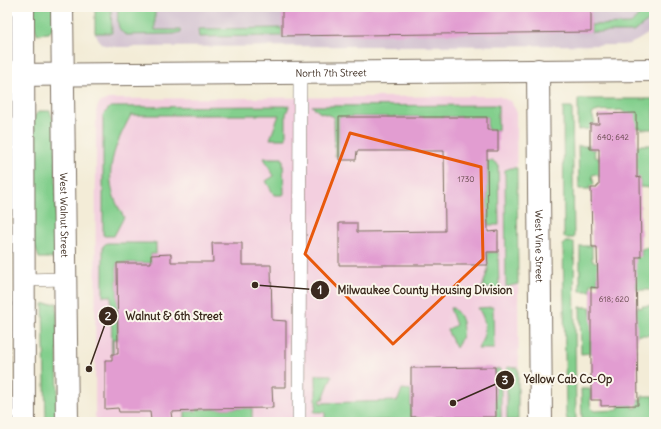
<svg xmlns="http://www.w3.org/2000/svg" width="661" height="429" font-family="Delius,sans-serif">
<rect width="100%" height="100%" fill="#fbf7ec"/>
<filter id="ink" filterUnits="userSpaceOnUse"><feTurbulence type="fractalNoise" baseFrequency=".025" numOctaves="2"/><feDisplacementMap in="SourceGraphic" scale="8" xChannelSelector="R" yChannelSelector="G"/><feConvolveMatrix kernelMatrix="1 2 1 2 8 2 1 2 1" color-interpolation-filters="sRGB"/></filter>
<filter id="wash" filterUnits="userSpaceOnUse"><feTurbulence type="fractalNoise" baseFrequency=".012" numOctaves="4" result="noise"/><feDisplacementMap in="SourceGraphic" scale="16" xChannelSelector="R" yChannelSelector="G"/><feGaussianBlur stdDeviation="0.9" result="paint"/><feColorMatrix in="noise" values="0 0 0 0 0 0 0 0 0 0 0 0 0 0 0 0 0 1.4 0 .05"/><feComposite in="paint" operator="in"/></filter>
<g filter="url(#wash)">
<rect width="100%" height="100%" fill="#f3ecd7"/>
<path fill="#f3cfdf" d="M498,96L510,101L516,110L518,284L519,409L517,422H97L95,416L96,111L99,103L108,99Z"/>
<path fill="#cfbdce" d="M95,7H654V27L646,35L638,40L630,44L622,45L117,47L104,45L98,39L95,33Z"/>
<g fill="#83cf8d" stroke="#5f7c56">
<path d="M31,7H56L52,29L49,33L37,34L32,18Z"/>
<path d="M95,7H111L112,33H95Z"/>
<path d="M118,7H155V30H181V32L174,34L127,35C115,31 118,17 118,7Z"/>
<path d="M647,7H654V15L647,22L633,32H591V25L631,24Z"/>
<path d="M282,28V36L199,37L198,29Z"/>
<path d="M578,99H654V129H641V128H637L623,111L620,110C611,112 599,108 592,114L595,124L590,129L578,130Z"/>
<path d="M498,105V130H487V117H339V156H335L334,117L319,112L312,106Z"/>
<path d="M289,106L286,114V139H270L279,115H131C112,150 100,180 124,217L114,236H105L103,235V115L110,107Z"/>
<path d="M563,107H572L574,238H565L564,237Z"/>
<path d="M39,111H50L56,127V258H39L33,241L31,129L35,115Z"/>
<path d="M642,145H654V188L640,187V178H600L596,174L592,175L594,185L589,187L591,189H579L578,146H590V149H594L595,157L599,158V160Z"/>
<path d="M264,158H282L283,159L284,194L283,195H274L266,181L274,176Z"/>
<path d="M487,161H493L498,165L499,225H488Z"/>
<path d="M511,168H517L518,284L506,287L505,170Z"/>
<path d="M565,242H574L576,420H567L566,415L563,244H565Z"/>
<path d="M107,243H156V254H151V263H117L118,339H113V354H112L111,296H103V246Z"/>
<path d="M580,246H592V260L595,262L641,256V249H643L644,248L654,247V290H637L635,274L598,275V283L591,284V291H580Z"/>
<path d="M487,252H498L499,288H482L488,270Z"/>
<path d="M57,303L58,417L55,421L46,422L43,304Z"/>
<path d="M642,306H654V335H637L591,340V353L581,354L580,307H590L592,322L636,314L637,307L642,308Z"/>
<path d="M493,307L494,349H478C486,334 488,323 478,308Z"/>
<path d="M450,308H453C466,319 465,335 456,348L447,330L456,325Z"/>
<path d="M507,367L518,368V420H507Z"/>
<path d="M495,369H501V420H488V417L496,416Z"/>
<path d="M316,375H330L332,376L323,399L320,400V403L396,401L398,400L402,389L411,390V417H417V420L325,421V412H314L316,406Z"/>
<path d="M581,389H590L591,400L590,401L591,408L594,411L618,410L619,405H632L633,408H637L638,400H642V396H654V419H582Z"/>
<path d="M252,408V420L185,421V411H196L197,409Z"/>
</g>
<g id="blocks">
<g fill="#e29dd1">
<path d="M282,7H591V32L282,36Z"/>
<path d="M636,113V122H637V178L640,177L641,257H636L638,405L601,406V400H591V287L598,288L597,247H592L591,188H597V186H599V149H590V124H599L598,114Z"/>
<path d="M339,117H487V130H498V151H487L488,232L498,231V252H487L488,265H339V223H357V232L445,231L444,151H357L356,160H339Z"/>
<path d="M212,243H242V265H271L272,320L286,321V387H272L273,408L197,409V411L171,412L172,419L151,420L150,412H119L118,408L105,409V360H112V354H118L117,263H151V255L171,254V262H213Z"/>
<path d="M495,367L496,417H411V368Z"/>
</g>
</g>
</g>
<g filter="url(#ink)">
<use href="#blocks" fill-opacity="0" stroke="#7b6e5f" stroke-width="1"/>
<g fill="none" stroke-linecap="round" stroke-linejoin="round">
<defs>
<g id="service">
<path d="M24,280L65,279"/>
<path d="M299,422L300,72"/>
</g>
<g id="minor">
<path id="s1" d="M538,70L541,422"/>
<path id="s2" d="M7,75L654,70"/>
</g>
<g id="secondary">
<path d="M23,7L24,422"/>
<path id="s3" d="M62,7L67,422"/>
</g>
</defs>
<use href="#service" stroke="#7b6e5f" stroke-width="14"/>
<use href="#minor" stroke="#7b6e5f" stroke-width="24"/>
<use href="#secondary" stroke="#7b6e5f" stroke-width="24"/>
<use href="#service" stroke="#fff" stroke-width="13"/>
<use href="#minor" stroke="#fff" stroke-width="22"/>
<use href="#secondary" stroke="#fff" stroke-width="22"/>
</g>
</g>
<path fill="none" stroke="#e8590c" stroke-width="3" stroke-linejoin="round" d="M350,133L481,167L483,259L393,344L305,254Z"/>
<g text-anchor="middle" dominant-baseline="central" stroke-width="4" stroke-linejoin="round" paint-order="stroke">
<g font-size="8" fill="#65474b">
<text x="613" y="137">640; 642</text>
<text x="466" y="179">1730</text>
<text x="614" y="299">618; 620</text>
</g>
<g font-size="10" fill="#3b2a1e" stroke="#fbf7ec">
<text stroke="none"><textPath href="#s2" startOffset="324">North 7th Street</textPath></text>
<text stroke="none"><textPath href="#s3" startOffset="208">West Walnut Street</textPath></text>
<text stroke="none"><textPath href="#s1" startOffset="176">West Vine Street</textPath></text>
</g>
</g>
<path fill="none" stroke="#3b2a1e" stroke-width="1.5" d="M255 285L320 290M89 369L108 316M453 403L505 380"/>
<g fill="#3b2a1e" stroke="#fbf7ec" stroke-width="1.5">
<circle cx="255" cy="285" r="4"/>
<circle cx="89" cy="369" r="4"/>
<circle cx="453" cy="403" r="4"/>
<circle cx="320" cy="290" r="10"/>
<circle cx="108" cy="316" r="10"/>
<circle cx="505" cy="380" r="10"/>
</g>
<g font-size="12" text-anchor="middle" font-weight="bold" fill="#fff">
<text x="320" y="294">1</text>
<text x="108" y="320">2</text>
<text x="505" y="384">3</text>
</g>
<g font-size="11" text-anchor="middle" font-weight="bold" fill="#3b2a1e" stroke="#fbf7ec" stroke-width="4" stroke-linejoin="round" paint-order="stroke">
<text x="425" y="294">Milwaukee County Housing Division</text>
<text x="174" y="320">Walnut &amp; 6th Street</text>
<text x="568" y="383">Yellow Cab Co-Op</text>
</g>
<rect width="661" height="429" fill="none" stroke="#fbf7ec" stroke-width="24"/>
</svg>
